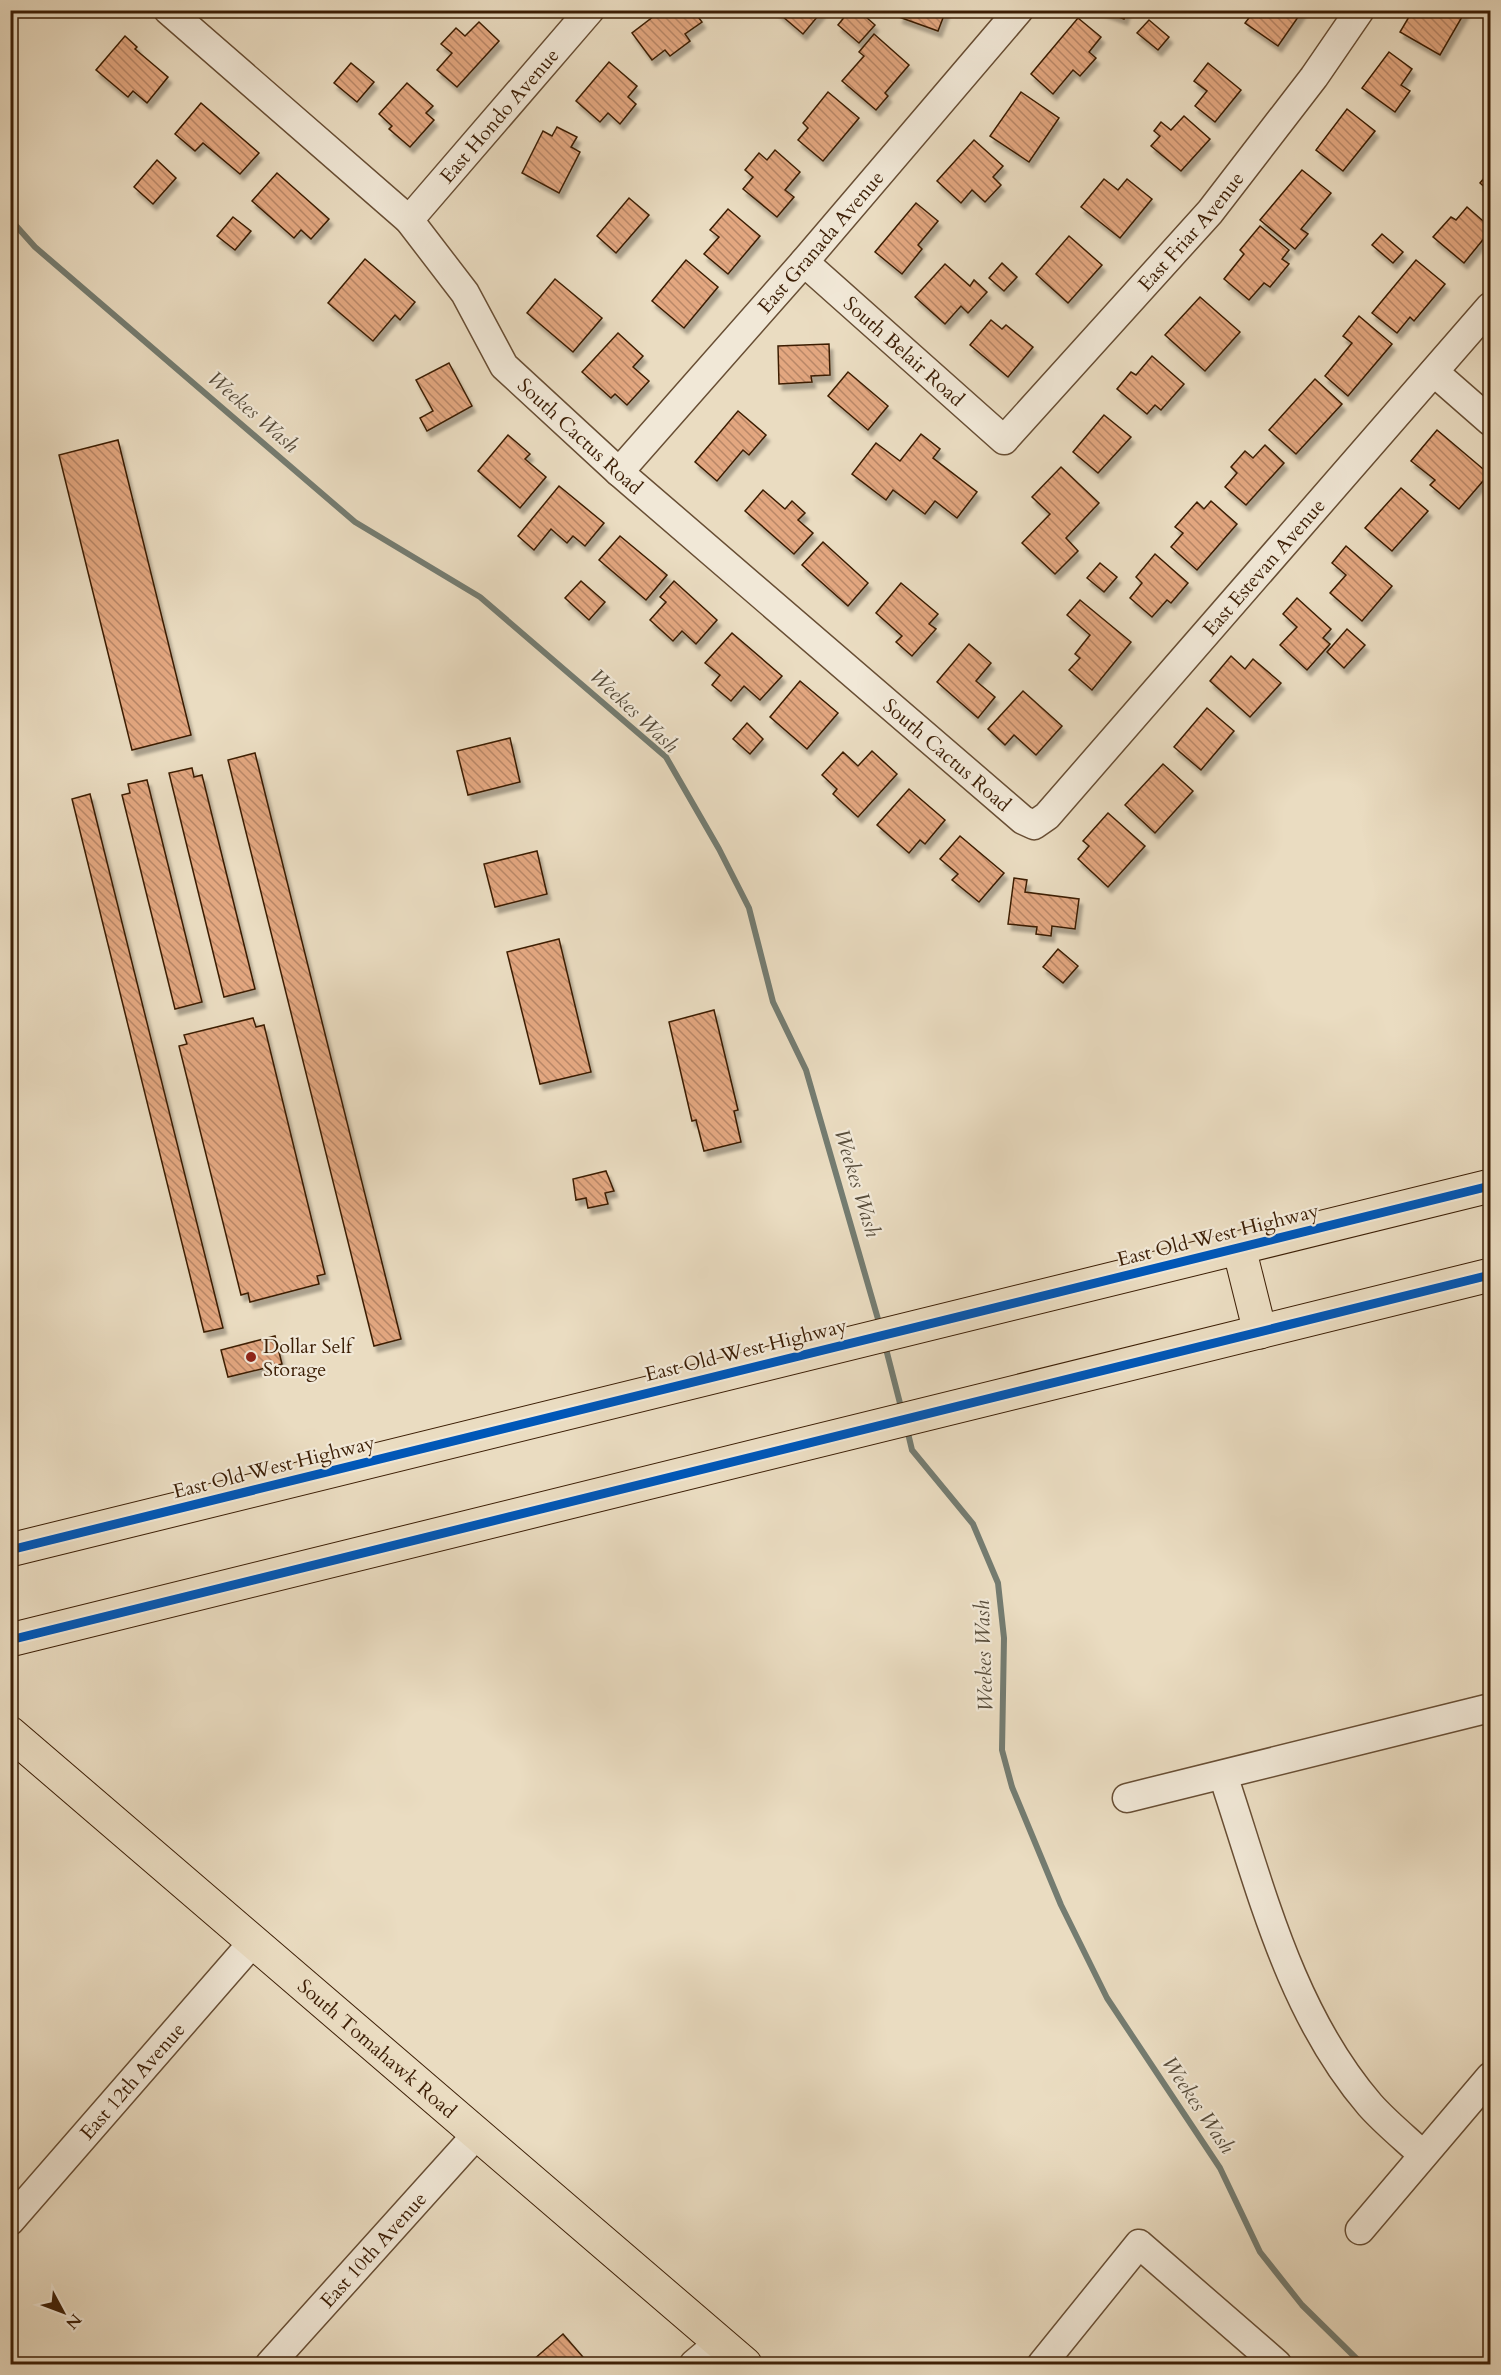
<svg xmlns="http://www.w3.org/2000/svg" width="1501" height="2375" font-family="Cardo,serif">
<defs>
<pattern id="building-back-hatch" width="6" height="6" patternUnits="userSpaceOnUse" patternTransform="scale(1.5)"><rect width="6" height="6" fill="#e3a780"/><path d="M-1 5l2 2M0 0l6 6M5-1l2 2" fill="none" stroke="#b98767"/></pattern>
<filter id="shadow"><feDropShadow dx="3.5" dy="6" stdDeviation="1.5" flood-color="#0004"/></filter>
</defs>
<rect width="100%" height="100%" fill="#eadcc1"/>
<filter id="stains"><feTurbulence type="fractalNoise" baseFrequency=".00333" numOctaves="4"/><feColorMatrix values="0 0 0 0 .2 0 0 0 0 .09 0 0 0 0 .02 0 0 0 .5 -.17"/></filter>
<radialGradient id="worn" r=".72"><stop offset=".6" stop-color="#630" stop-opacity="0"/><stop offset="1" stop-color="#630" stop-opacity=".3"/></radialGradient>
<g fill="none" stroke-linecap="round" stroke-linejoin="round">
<g stroke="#747c71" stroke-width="6">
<path d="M10,219L35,247L355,522L480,597L666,757L719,849L749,908L773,1002L806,1070L880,1326"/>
<path d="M885,1345L902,1411"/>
<path d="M907,1429L912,1450L973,1524L998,1583L1004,1638L1002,1750L1012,1787L1061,1905L1107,1998L1220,2168L1260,2252L1302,2305L1362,2364"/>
</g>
</g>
<g fill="url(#building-back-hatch)" stroke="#3c1e05" stroke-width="1.5" filter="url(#shadow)">
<path d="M662,10H693L702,22L685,34L690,41L670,56L665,50L652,60L632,33Z"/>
<path d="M775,10H823L803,34Z"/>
<path d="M850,10H858L875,25L859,43L838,25Z"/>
<path d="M902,10H946L938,31L899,17Z"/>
<path d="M1100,10H1127L1124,19Z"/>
<path d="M1255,10H1303L1278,46L1245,23Z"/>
<path d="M1413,10H1466L1440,55L1400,32Z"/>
<path d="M1078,18L1101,37L1089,52L1096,58L1080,76L1073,70L1053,94L1031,74Z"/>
<path d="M1149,20L1169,37L1158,50L1137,33Z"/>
<path d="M479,22L499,41L457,87L437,70L452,53L441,44L456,28L465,36Z"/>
<path d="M874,34L909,65L885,93L888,96L876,110L842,81L864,56L859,52Z"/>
<path d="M125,36L137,47L135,49L168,77L147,103L133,91L128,97L96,70Z"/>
<path d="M1389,52L1412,69L1401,85L1410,91L1395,112L1362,88Z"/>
<path d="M609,62L637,86L628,97L636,104L620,124L608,113L600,122L576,101Z"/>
<path d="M351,63L374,82L357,102L334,83Z"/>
<path d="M1208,63L1241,90L1215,122L1195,106L1207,91L1194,81Z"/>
<path d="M407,83L433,106L426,113L434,120L410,147L389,129L392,126L379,114Z"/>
<path d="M828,92L859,118L823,161L798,140L808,128L803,123Z"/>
<path d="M1021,92L1059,118L1029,162L990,136Z"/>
<path d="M201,103L259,153L240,174L203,143L195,151L175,134Z"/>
<path d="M1347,109L1375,131L1343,171L1316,150Z"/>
<path d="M1184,116L1210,139L1181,171L1151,146L1160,136L1154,131L1161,122L1171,130Z"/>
<path d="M557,127L577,137L571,147L580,152L559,193L522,173L543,131L552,136Z"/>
<path d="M974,140L1003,166L993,177L1001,185L985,202L972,190L961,203L937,181Z"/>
<path d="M775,150L800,172L785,190L794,197L777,217L743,189L753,177L745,170L759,153L767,160Z"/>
<path d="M157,160L176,178L153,204L134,187Z"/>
<path d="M1302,170L1331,193L1301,229L1308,234L1295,249L1260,220Z"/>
<path d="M1490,171V192L1480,183Z"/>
<path d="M277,173L329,219L311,239L301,230L294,238L252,201Z"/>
<path d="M1104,179L1118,190L1127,179L1152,199L1120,238L1081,207Z"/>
<path d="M629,198L649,215L616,253L597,236Z"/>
<path d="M916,203L938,221L918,245L922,249L902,274L875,252Z"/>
<path d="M1467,207L1490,227V231L1464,263L1433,237L1451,217L1456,220Z"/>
<path d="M728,209L760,236L728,274L704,254L719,237L710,230Z"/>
<path d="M233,217L251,231L235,250L217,236Z"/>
<path d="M1260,226L1289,250L1282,259L1289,264L1270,287L1264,283L1249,300L1224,279L1244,254L1240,250Z"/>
<path d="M1382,234L1403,252L1393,263L1372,245Z"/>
<path d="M1069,236L1102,265L1068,303L1036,274Z"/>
<path d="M365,259L415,302L400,320L395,315L373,341L328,303Z"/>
<path d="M686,260L718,287L684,328L652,301Z"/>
<path d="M1416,260L1445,284L1414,321L1410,317L1397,333L1372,313Z"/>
<path d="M1002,263L1017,277L1004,291L989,278Z"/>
<path d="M945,264L970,286L974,280L987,292L968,313L961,306L945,324L915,297Z"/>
<path d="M555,279L602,318L573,352L527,313Z"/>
<path d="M1200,297L1240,332L1205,371L1165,335Z"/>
<path d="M1359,316L1392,344L1348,396L1325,376L1352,343L1343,336Z"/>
<path d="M991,320L1002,329L1006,325L1033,347L1008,377L970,345Z"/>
<path d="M618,333L643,356L633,367L649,381L627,405L615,394L611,398L582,372Z"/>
<path d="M829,344L830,375L811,376L812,382L779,384L778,346Z"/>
<path d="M1152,356L1184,384L1161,410L1155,405L1147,414L1117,389L1131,372L1136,375Z"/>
<path d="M449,363L472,406L427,431L420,418L433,411L416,380Z"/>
<path d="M848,372L888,406L868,430L828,396Z"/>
<path d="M1315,379L1342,404L1296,454L1269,430Z"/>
<path d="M738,411L766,435L749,455L743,450L717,481L695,462Z"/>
<path d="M1104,415L1131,437L1098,473L1073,452Z"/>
<path d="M1437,430L1489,474L1459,509L1430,485L1435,480L1411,461Z"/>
<path d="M921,434L940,449L933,458L977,492L957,518L935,501L925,514L893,490L886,500L852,474L876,443L900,461Z"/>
<path d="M508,435L530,454L525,459L546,477L520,508L478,471Z"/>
<path d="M118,440L191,735L132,750L59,455Z"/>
<path d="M1265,445L1284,463L1246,505L1225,487L1237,473L1231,467L1245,451L1253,458Z"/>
<path d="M1061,467L1099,503L1066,538L1078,551L1055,574L1022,543L1050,514L1032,497Z"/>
<path d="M559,486L604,523L585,546L573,536L567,543L551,529L534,550L518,536Z"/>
<path d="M1401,488L1428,511L1392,551L1365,528Z"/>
<path d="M763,490L785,509L792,501L805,513L798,520L813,533L794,554L745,511Z"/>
<path d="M1211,501L1237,524L1197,570L1171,547L1183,533L1175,527L1197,502L1204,509Z"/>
<path d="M620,536L667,575L646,600L599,560Z"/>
<path d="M823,542L868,583L848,606L802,565Z"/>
<path d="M1346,546L1392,586L1362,621L1330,593L1346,575L1332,563Z"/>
<path d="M1155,554L1188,583L1171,603L1167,600L1152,617L1130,598L1142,583L1136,577Z"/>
<path d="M1100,563L1117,577L1104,592L1087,578Z"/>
<path d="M581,581L605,602L589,620L565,598Z"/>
<path d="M674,581L717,620L696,644L682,631L673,641L650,620L666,602L660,597Z"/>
<path d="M901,583L938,614L929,624L936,629L912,656L896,642L902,636L876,613Z"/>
<path d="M1297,598L1331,629L1323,638L1330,644L1307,670L1280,645L1297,627L1283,614Z"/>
<path d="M1080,600L1131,642L1092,690L1069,670L1080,658L1075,654L1090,635L1067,615Z"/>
<path d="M1347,629L1365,645L1344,668L1327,652Z"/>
<path d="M732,633L782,676L760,700L744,686L731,701L712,685L720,675L705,663Z"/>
<path d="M969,644L991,663L976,681L995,697L978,718L937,682Z"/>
<path d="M1231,656L1245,669L1253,659L1281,683L1250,717L1210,681Z"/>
<path d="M800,681L838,713L807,749L770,717Z"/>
<path d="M1023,691L1062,726L1036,755L1014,735L1005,745L988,729Z"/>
<path d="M1207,708L1234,731L1201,770L1174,747Z"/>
<path d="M747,723L763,739L750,754L733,739Z"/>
<path d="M510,738L520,782L468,795L457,751Z"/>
<path d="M872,751L897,774L858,817L833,794L837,789L822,775L843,752L858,766Z"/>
<path d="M255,753L401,1339L374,1346L228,760Z"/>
<path d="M1163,764L1193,791L1155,833L1125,805Z"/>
<path d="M192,768L194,777L202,775L255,989L224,997L169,773Z"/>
<path d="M147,780L202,1002L175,1009L122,795L130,793L128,784Z"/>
<path d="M909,789L945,820L925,844L920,840L909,853L877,825Z"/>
<path d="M90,794L223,1328L204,1332L72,799Z"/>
<path d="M1108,813L1145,846L1108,887L1078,859L1089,846L1083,841Z"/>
<path d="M960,836L1004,873L979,902L952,880L958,874L940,859Z"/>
<path d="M537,851L547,894L495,907L484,864Z"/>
<path d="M1014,878L1027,880L1025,892L1079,899L1075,929L1052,926L1051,936L1036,934L1037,927L1008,924Z"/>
<path d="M559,939L591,1072L540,1084L507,952Z"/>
<path d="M1058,949L1078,966L1063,983L1043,967Z"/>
<path d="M714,1010L738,1110L734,1111L741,1142L704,1151L696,1120L692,1121L669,1022Z"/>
<path d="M253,1018L256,1027L264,1025L325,1274L317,1276L319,1284L250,1302L248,1293L241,1295L179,1046L187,1044L184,1035Z"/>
<path d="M606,1171L614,1191L605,1193L608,1204L588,1208L586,1198L576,1200L573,1179Z"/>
<path d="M275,1336L282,1364L228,1377L221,1350Z"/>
<path d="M563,2334L589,2364H537L533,2360Z"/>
</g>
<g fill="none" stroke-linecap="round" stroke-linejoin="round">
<defs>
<g id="minor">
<path id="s1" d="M168,10L409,220L465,293L504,366L619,472L1023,820L1034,825L1047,816L1490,307"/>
<path id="s2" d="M409,220L590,10"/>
<path id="s3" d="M804,262L1004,440L1210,212L1314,77L1360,10"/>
<path d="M1434,372L1490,421"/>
<path id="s4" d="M619,472L804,262L1019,10"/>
<path d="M1223,1775C1261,1889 1290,2012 1370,2105C1386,2123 1406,2139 1423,2155"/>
<path d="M1127,1798L1490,1708"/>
<path id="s5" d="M10,2221L254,1941"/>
<path d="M1360,2230L1490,2077"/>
<path id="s6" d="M270,2364L478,2133"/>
<path d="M694,2364L720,2342"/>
<path d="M1042,2364L1139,2244L1277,2364"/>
</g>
<g id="major">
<path d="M1239,1248L1260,1332"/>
<path d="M10,1550L1490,1186"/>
<path d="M10,1640L1490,1275"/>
<path id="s7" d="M10,1733L745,2364"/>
</g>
</defs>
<use href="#minor" stroke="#684e34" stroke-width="31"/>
<use href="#major" stroke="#3c1e05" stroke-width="35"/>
<use href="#minor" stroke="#f1e8d7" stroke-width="28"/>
<use href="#major" stroke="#eadcc1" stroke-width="33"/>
<defs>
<g id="cycleway">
<path d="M10,1550L1490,1186"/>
<path d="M10,1640L1490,1275"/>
</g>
</defs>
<use href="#cycleway" stroke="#f1e8d7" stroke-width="13"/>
<use href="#cycleway" stroke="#0057b8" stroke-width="9"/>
</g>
<circle fill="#8f2418" stroke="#f1e8d7" stroke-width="2" cx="251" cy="1357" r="6"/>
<g text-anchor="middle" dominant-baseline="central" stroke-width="4.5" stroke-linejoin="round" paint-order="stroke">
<g font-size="20" fill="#3c1e05" stroke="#f1e8d7">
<text stroke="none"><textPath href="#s2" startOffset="138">East Hondo Avenue</textPath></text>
<text stroke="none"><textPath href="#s3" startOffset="548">East Friar Avenue</textPath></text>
<text stroke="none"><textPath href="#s4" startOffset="306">East Granada Avenue</textPath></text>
<text stroke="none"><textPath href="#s3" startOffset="134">South Belair Road</textPath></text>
<text stroke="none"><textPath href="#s1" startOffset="598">South Cactus Road</textPath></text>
<text stroke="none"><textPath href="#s1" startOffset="1542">East Estevan Avenue</textPath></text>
<text stroke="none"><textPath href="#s1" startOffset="1084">South Cactus Road</textPath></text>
<text transform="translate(1218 1235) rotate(-14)">East Old West Highway</text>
<text transform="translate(746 1350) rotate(-14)">East Old West Highway</text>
<text transform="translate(274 1467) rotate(-14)">East Old West Highway</text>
<text stroke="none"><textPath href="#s7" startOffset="484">South Tomahawk Road</textPath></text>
<text stroke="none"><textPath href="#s5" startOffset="186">East 12th Avenue</textPath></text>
<text stroke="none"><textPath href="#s6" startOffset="154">East 10th Avenue</textPath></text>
</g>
<g font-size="20" fill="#3c1e05" stroke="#f1e8d7" text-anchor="start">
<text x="263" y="1346">Dollar Self<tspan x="263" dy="23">Storage</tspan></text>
</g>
<g font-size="21" font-style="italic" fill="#584d3b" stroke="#f1e8d7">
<text transform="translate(253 412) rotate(41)">Weekes Wash</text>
<text transform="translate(634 711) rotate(43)">Weekes Wash</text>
<text transform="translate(857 1183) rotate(73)">Weekes Wash</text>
<text transform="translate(984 1656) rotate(-92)">Weekes Wash</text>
<text transform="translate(1198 2105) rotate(56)">Weekes Wash</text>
</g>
</g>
<rect width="1501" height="2375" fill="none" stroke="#eadcc1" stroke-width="36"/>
<rect x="12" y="12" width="1477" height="2351" fill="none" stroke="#3c1e05" stroke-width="3"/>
<rect x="18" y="18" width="1465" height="2339" fill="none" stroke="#3c1e05" stroke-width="1.5"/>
<g transform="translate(63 2312) rotate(131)" stroke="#f1e8d7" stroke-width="4.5" paint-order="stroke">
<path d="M0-4.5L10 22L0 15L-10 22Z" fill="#3c1e05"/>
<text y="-9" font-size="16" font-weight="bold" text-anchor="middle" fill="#3c1e05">N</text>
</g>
<rect width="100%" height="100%" filter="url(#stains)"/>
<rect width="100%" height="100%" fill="url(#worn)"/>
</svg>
